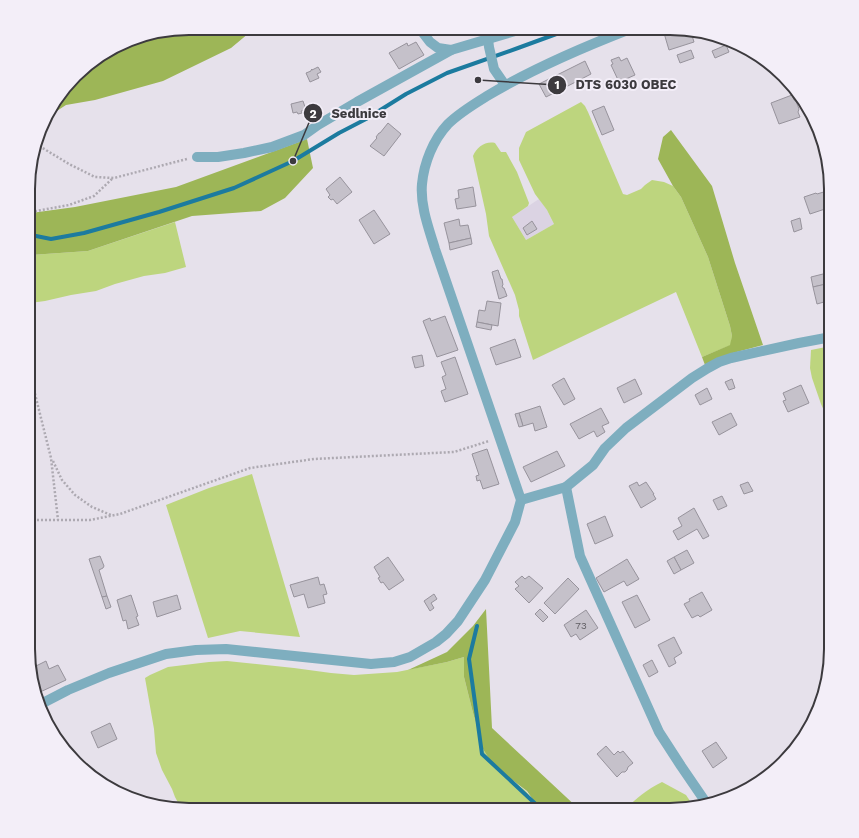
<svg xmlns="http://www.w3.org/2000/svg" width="859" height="838" font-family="'Work Sans',sans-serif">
<rect width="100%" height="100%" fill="#e6e1eb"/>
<path fill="#dbd3e3" d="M539,199L547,210L554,224L526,240L512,217Z"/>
<g fill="#bdd57e">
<path d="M581,102L585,106L588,112L623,194L627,195L641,189L645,185L652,180L664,182L673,186L681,197L708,257L730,326L732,336L731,345L702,357L676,292L533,360L519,316V310L515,295L489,236L486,214L473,156C477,147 485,141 495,143L501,152H506L517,172L529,203L528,206L512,217L526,240L554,224L547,210L535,194L519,160V148L526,132Z"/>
<path d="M175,222L186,267L165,273L144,276L115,284L96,291L71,295L45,301L30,303L31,255L88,251Z"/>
<path d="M831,346V426L821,404L812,378L810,368L811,350Z"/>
<path d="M252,474L300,637L240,631L208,638L166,505L209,488Z"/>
<path d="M464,657V677L472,709L483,749L491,762L503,773L526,791L540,810H182L175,797L172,789L162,770L156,753L154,729L145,678L150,675L168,667L209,662L227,661L294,668L331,673L354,675L397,672L447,662Z"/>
<path d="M662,782L686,795L694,807L681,810H624C637,798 646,790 662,782Z"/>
</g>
<g fill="#9db657">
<path d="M189,28H255L231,48L163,81L95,100L66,105L46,118L49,108L83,68L137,37Z"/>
<path d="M671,130L712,186L735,263L763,345L733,353L705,365L702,357L730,345L732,336L730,326L708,257L681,197L673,186L658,159L663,137Z"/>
<path d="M307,139L313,168L285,198L261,211L192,216L88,251L31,255V213L75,207L176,187Z"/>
<path d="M486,609L492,728L580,810H540L527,791L503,773L491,762L483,749L472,709L464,677V657L447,662L408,670L447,652L473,626Z"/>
</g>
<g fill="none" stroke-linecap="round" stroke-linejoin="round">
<g stroke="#1c7b9f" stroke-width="4">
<path d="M31,235L51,239L84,233L159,212L234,188L293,161L339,133L366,119L406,94L447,73L518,48L570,29"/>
<path d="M477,626L469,659L482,754L542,810"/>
</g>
</g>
<g fill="#c5c1ca" stroke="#97939c">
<path d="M676,29H690L694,42L669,50L664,33Z"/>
<path d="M416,42L424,55L399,69L389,53L407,43L408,46Z"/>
<path d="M726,45L729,52L715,58L712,51Z"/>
<path d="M691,50L694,58L680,63L677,55Z"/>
<path d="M619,57L621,61L627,58L635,75L619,82L611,65L613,64L611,60Z"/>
<path d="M585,61L591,74L562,89L555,76Z"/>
<path d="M318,67L321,72L317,74L319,78L310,82L306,73L311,71V70L312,69V70Z"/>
<path d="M479,76L481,80L477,83L474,79Z"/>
<path d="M555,76L562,89L546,97L539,84Z"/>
<path d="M792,95L794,100L796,101L799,109L798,112L800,117L779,124L771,103Z"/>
<path d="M303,101L306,110L301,111L302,113L298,114L297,112L293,113L291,104Z"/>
<path d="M604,106L614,130L602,135L592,111Z"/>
<path d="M388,123L401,134L384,156L370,146L377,138L376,137L379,133H380Z"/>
<path d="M340,177L352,192L337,204L333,199L331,200L328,197L330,195L326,189Z"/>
<path d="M473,187L476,206L457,209L455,199L459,198L458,190Z"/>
<path d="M827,191L831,202V207L810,214L804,197L816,193L817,194Z"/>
<path d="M374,210L390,234L374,244L359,220Z"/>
<path d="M800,218L802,229L794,232L791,221Z"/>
<path d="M459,219L460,226L468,225L471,238L449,243L444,223Z"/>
<path d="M532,221L537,229L527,235L523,228Z"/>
<path d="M471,238L472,244L450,250L449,243Z"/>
<path d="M498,270L501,279H502L503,285L502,286L503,288H504L507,296L499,299L492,272Z"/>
<path d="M831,272V283L813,287L811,277Z"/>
<path d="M830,283L831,300L817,304L813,287Z"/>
<path d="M487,301L501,303L498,326L477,322L479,310L485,311Z"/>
<path d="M445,316L458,350L437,357L423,321L430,318L431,321Z"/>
<path d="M477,322L492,325L491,330L476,327Z"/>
<path d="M515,339L521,357L496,365L490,348Z"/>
<path d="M422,355L424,366L415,368L412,357Z"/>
<path d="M455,357L468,394L445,402L441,391L446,389L442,377L446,375L441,362Z"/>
<path d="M564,378L575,399L564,405L552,385Z"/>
<path d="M635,379L642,394L624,403L617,388Z"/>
<path d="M732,379L735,388L729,390L725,382Z"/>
<path d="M801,385L809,403L788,412L783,401L786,400L783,393Z"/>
<path d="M707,388L712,399L700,405L695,395Z"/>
<path d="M540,406L547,427L535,431L533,423L523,426L519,413Z"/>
<path d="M601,408L609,423L602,426L605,432L597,437L594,431L579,439L570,424Z"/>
<path d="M519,413L523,426L519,427L515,414Z"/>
<path d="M731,413L737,425L719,435L712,422Z"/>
<path d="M487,449L499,484L483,489L480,480L477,481L476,476L479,475L472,454Z"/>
<path d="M557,451L565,466L531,482L523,467Z"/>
<path d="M637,482L639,486L646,482L654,494H653L656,499L641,508L629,486Z"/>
<path d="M748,482L753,491L744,494L740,485Z"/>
<path d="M722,496L727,506L718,510L713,500Z"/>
<path d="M694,508L709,536L703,539L697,529L678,540L673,531L682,526L678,518Z"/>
<path d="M605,516L613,536L595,544L587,524Z"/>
<path d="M687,550L694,563L681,570L674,557Z"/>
<path d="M100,556L104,566L103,568L99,570L107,596L102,597L89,559Z"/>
<path d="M388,557L404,580L389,590L383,582L381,583L378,578L380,577L374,567Z"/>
<path d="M674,557L681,570L674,574L667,561Z"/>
<path d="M627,559L639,579L627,586L624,581L604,592L596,578Z"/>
<path d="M522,576L525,579L529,576L543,588L529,603L515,589L519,586L515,582Z"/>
<path d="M318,577L320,585L324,584L327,594L323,595L325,603L308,608L304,594L294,597L290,585Z"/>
<path d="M568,578L579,589L555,614L544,603Z"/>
<path d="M702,592L712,610L700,617L698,615L692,618L684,604L690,601L689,599Z"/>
<path d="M434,594L437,599L431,603L434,608L430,611L424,601Z"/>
<path d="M131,595L138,616L136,617L139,625L128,629L126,620L123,621L117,600Z"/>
<path d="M177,595L181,609L157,617L153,602Z"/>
<path d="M637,595L650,620L635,628L622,602Z"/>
<path d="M107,596L111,607L106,609L102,597Z"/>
<path d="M540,609L548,617L543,622L535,614Z"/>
<path d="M586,610L598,628L580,640L576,634L571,637L564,625Z"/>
<path d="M674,637L682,653L674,658L676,663L669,667L658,645Z"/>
<path d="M652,660L658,672L649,677L643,665Z"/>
<path d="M46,661L49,669L58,665L66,680L38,693L34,685L30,669Z"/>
<path d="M110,723L117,739L98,748L91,732Z"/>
<path d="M716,742L727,758L713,768L702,751Z"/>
<path d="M606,746L614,755L618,751L620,753L623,751L633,763L628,767L627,770L625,772H622L617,777L597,754Z"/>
</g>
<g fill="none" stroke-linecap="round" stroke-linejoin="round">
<g stroke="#ada9b1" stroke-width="2.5" stroke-dasharray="2 2" stroke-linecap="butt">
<path d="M36,144L69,164L95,177L114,178L187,159"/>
<path d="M31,212L69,205L94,196L113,178"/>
<path d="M30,374L51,458L58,520"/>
<path d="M53,461L62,480L75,495L92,507L111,515"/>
<path d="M29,520H90L120,514L250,468L314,459L454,452L489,441"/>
</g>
<g stroke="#7eaebf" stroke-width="10">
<path d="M420,29L430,42L438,48L451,50L522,29"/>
<path d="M488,39L489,47L494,69L505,85"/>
<path d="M197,157H218L244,153L272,147L304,135L318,125L357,102L451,50"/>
<path d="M566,487L580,556L659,732L681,766L707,804"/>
<path d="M521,500L566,487L593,465L605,448L626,428L692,378L708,368L719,362L731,358L799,343L831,337"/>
<path d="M39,705L68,690L109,673L166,654L196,650L226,649L371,664L382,663L394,662L410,657L436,642L446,634L458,621L485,580L515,522L521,500L435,249C429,229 420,206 422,184C424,163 433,140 448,124C459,113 474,104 487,96C532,69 581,48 630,29"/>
</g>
</g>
<g text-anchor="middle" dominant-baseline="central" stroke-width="4" stroke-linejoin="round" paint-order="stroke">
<g font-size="10" fill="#5e5c61">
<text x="581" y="625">73</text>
</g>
</g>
<path d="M0 0H859V838H0ZM189 35H670A154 154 0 0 1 824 189V649A154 154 0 0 1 670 803H189A154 154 0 0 1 35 649V189A154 154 0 0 1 189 35Z" fill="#f3eef8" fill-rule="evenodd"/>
<path fill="none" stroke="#3c3a3e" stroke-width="2" d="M189 35H670A154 154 0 0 1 824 189V649A154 154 0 0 1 670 803H189A154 154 0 0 1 35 649V189A154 154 0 0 1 189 35Z"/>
<path fill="none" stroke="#3c3a3e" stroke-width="1.5" d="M478 80L557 85M293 161L313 113"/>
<g fill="#3c3a3e" stroke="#f3eef8" stroke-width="1.5">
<circle cx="478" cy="80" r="4"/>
<circle cx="293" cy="161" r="4"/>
<circle cx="557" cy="85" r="10"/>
<circle cx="313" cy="113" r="10"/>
</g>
<g font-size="12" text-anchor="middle" font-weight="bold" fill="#fff">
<text x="557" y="89">1</text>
<text x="313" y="118">2</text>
</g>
<g font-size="13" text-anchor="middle" font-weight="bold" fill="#3c3a3e" stroke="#f3eef8" stroke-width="4" stroke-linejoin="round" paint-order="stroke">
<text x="626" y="89">DTS 6030 OBEC</text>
<text x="359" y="118">Sedlnice</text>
</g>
</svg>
